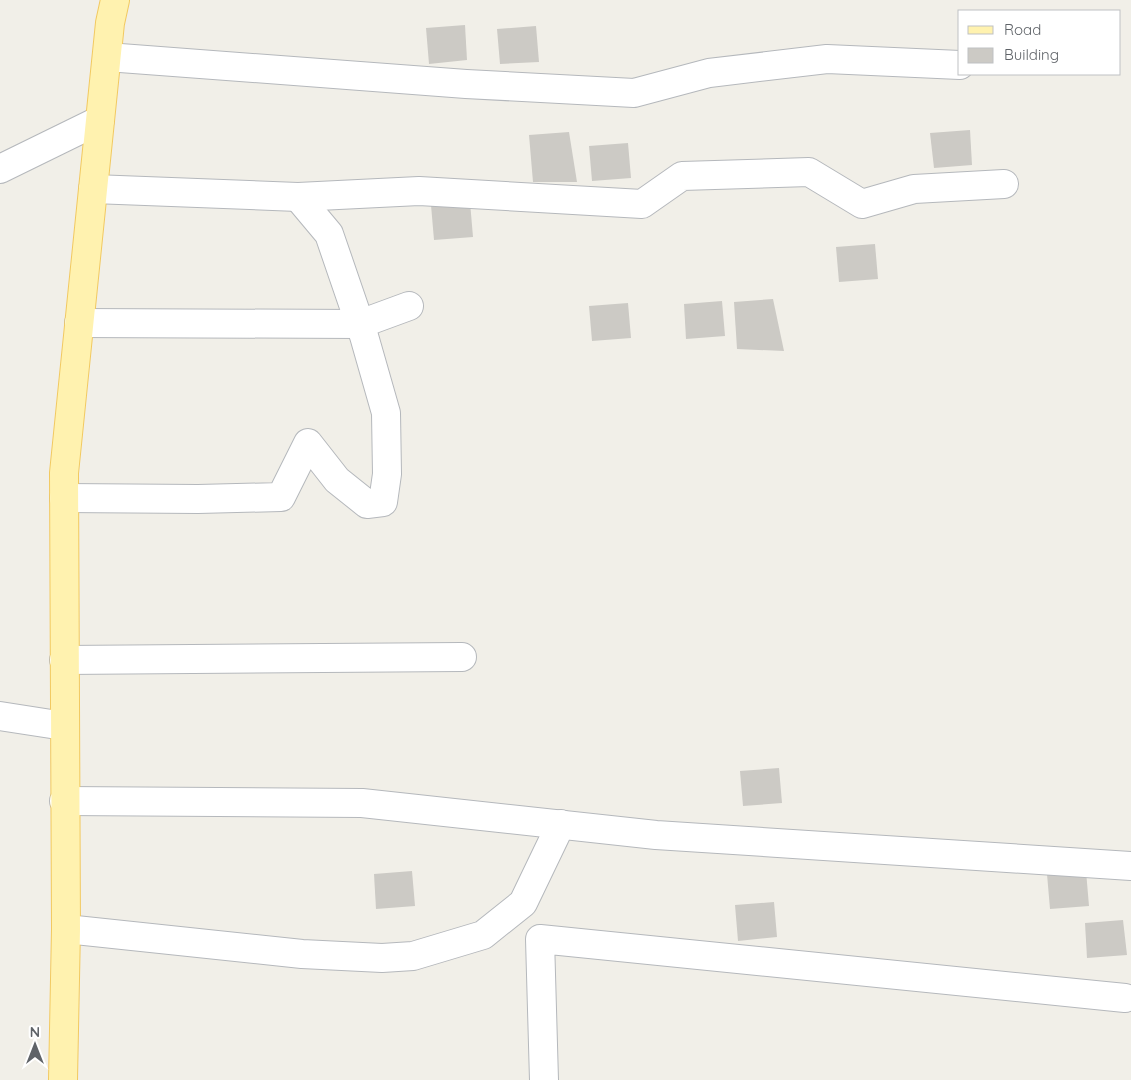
<svg xmlns="http://www.w3.org/2000/svg" width="1131" height="1080" font-family="Quicksand,sans-serif">
<rect width="100%" height="100%" fill="#f1efe8"/>
<g fill="#cccac5">
<path d="M465,25L467,60L429,64L426,28Z"/>
<path d="M536,26L539,62L500,64L497,29Z"/>
<path d="M970,130L972,165L934,168L930,133Z"/>
<path d="M569,132L577,182H533L529,135Z"/>
<path d="M628,143L631,178L592,181L589,146Z"/>
<path d="M470,202L473,237L434,240L431,205Z"/>
<path d="M875,244L878,279L839,282L836,247Z"/>
<path d="M773,299L784,351L737,349L734,302Z"/>
<path d="M722,301L725,336L686,339L684,304Z"/>
<path d="M628,303L631,338L592,341L589,306Z"/>
<path d="M779,768L782,803L743,806L740,771Z"/>
<path d="M412,871L415,906L376,909L374,874Z"/>
<path d="M1086,871L1089,906L1050,909L1047,874Z"/>
<path d="M774,902L777,937L738,941L735,905Z"/>
<path d="M1123,920L1127,955L1087,958L1085,923Z"/>
</g>
<g fill="none" stroke-linecap="round" stroke-linejoin="round">
<defs>
<g id="minor">
<path d="M107,57L466,84L634,93L709,73L827,59L960,65"/>
<path d="M0,169L100,120"/>
<path d="M93,189L298,197L419,191L642,204L682,176L809,172L862,204L914,189L1004,184"/>
<path d="M79,323L360,324L409,306"/>
<path d="M64,498L198,499L281,497L308,443L337,480L367,504L383,502L387,474L386,413L364,336L329,234L298,197"/>
<path d="M64,660L462,657"/>
<path d="M0,716L64,726"/>
<path d="M64,801L362,803L656,835L1131,866"/>
<path d="M66,929L302,954L382,958L413,956L483,935L523,903L561,824"/>
<path d="M544,1080L540,939L1125,998"/>
</g>
<path id="major" d="M63,1080L66,929L64,473L110,23L115,0"/>
</defs>
<use href="#minor" stroke="#b5b8bc" stroke-width="30"/>
<use href="#major" stroke="#f2c960" stroke-width="30"/>
<use href="#minor" stroke="#fff" stroke-width="28"/>
<use href="#major" stroke="#fff2af" stroke-width="28"/>
</g>
<rect x="958" y="10" width="162" height="65" fill="#ffffff" stroke="#bfc1c3"/>
<rect x="968" y="26" width="25" height="8" fill="#fff2af" stroke="#bfc1c3"/>
<text x="1004" y="35" font-size="15" fill="#5f6368">Road</text>
<rect x="968" y="48" width="25" height="15" fill="#cccac5" stroke="#bfc1c3"/>
<text x="1004" y="60" font-size="15" fill="#5f6368">Building</text>
<g transform="translate(35 1045)" stroke="#ffffff" stroke-width="4" paint-order="stroke">
<path d="M0-4L9 19L0 12L-9 19Z" fill="#5f6368"/>
<text y="-8" font-size="14" font-weight="bold" text-anchor="middle" fill="#5f6368">N</text>
</g>
</svg>
